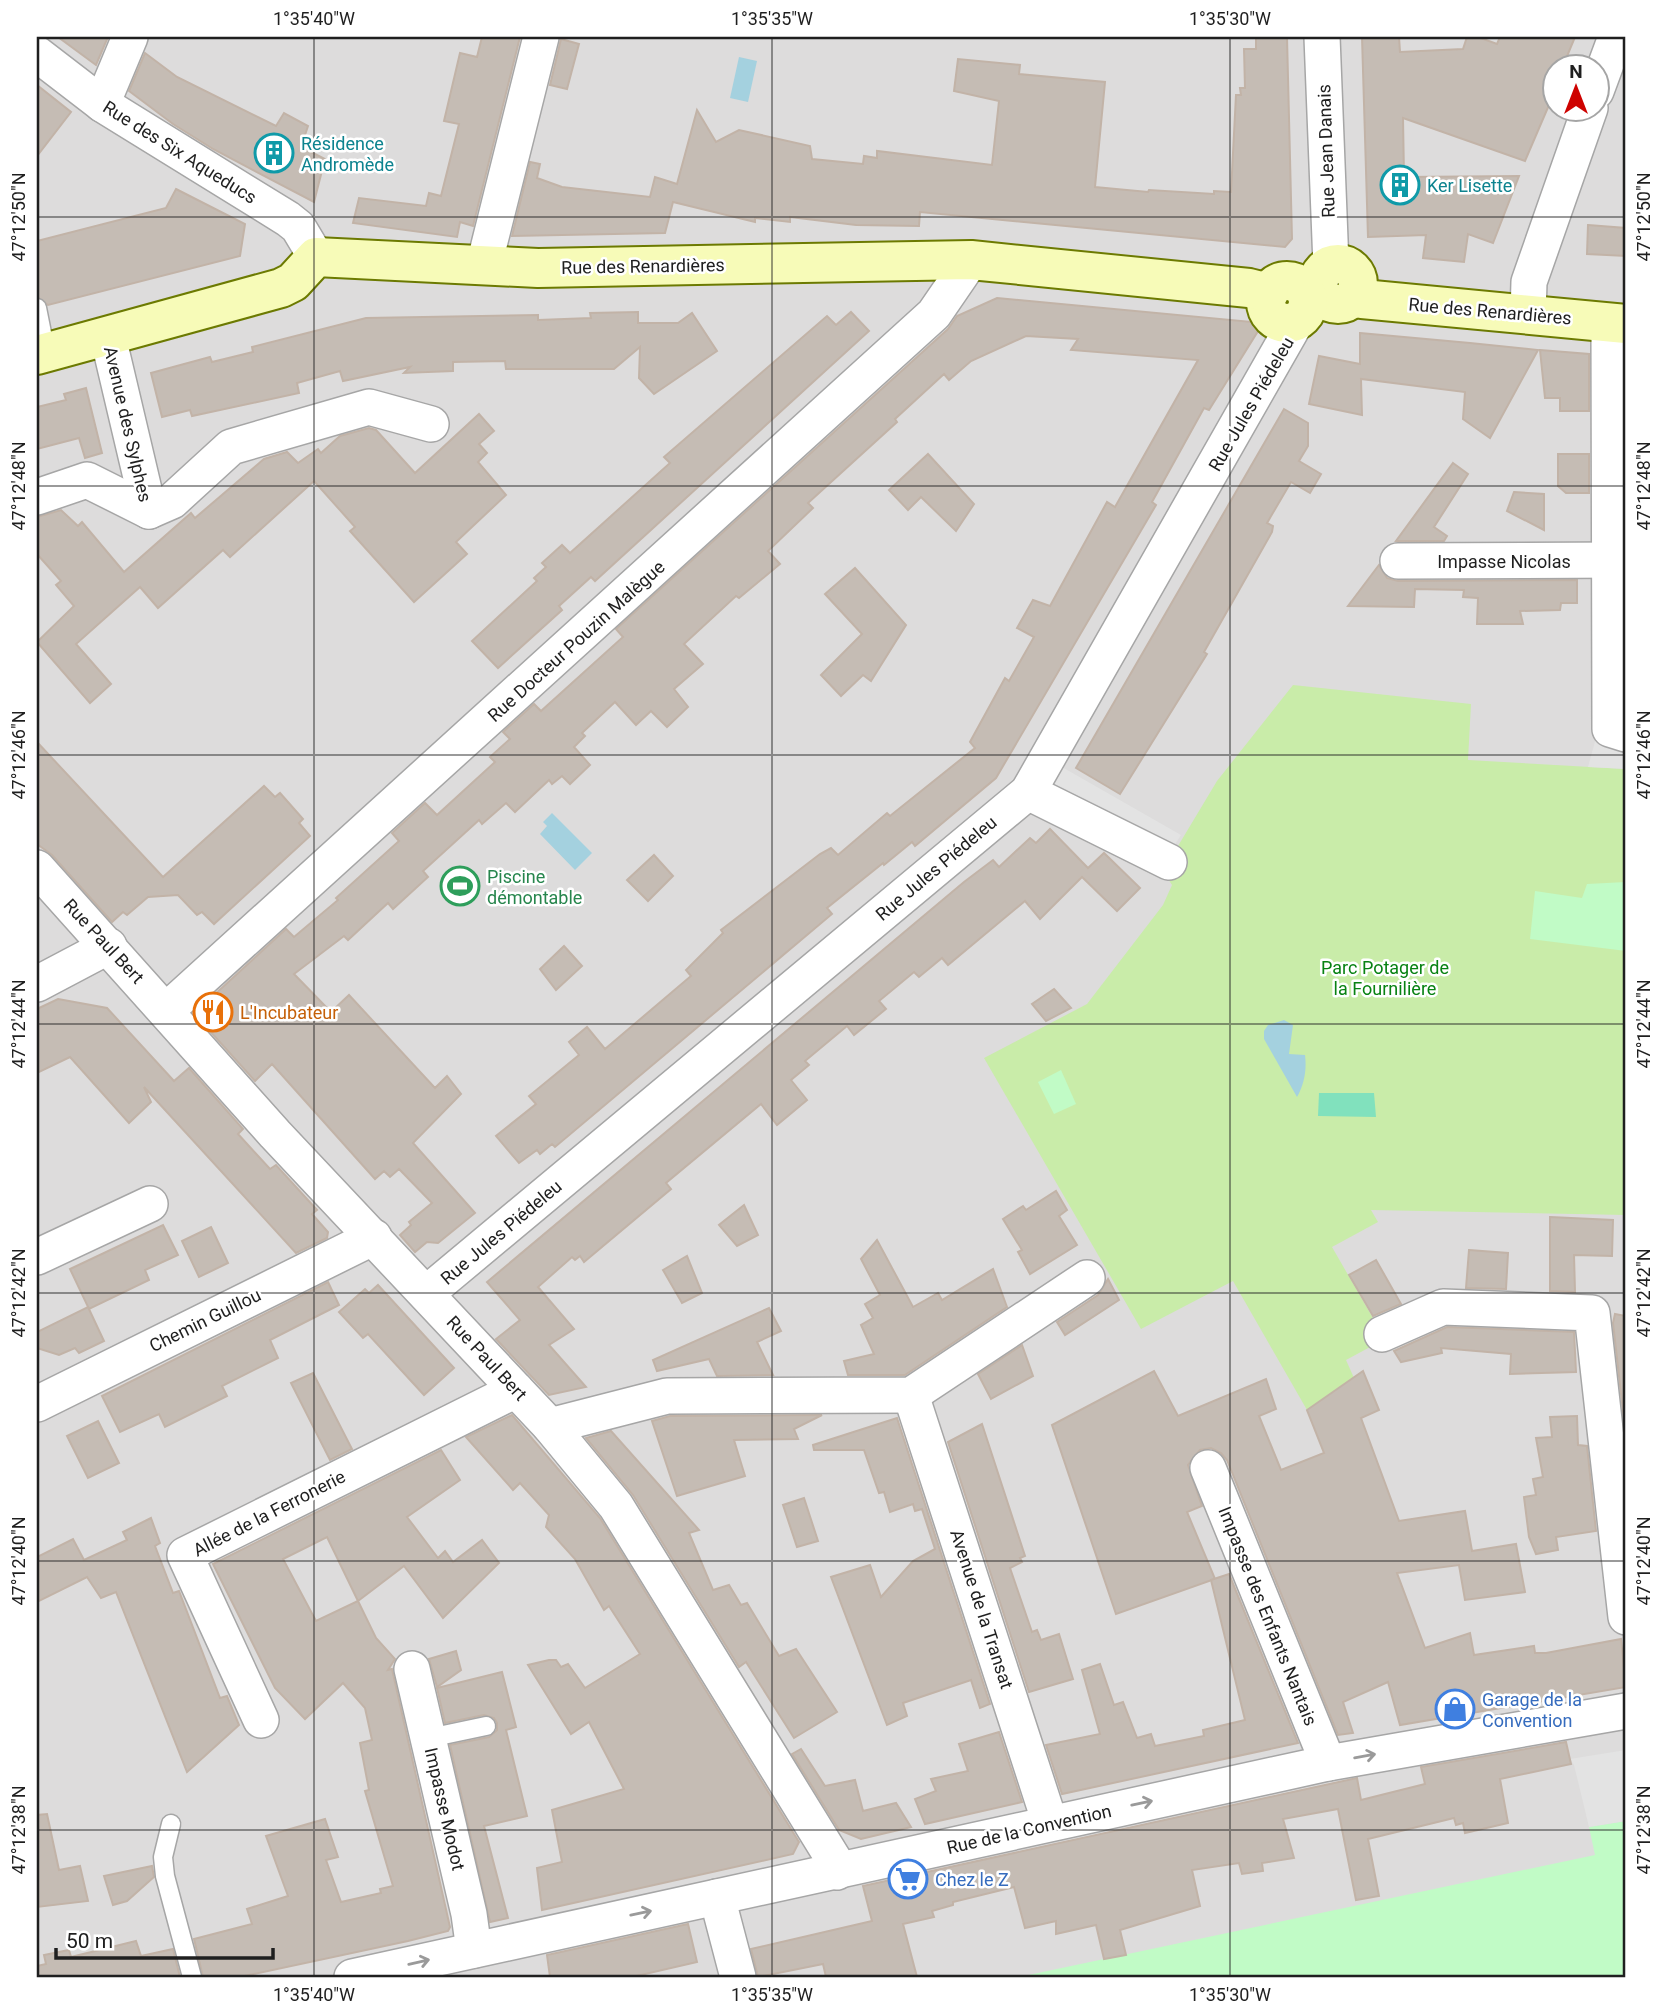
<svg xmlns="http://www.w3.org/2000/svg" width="1663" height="2014" font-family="Roboto,sans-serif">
<rect width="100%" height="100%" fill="#f0ece5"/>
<path fill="#dddcdc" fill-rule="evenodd" d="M37,37H1626V1977H37ZM1554,66H1596V108H1554Z"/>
<path fill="#c9eca9" d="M1293,685L1471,704L1468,760L1626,769V1215L1371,1210L1378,1222L1332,1247L1385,1339L1346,1360L1354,1378L1307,1410L1233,1281L1141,1329L984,1058L1087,1004L1163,905L1172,885L1163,871L1217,781Z"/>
<g fill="#c1fbc6">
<path d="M1626,882V951L1530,939L1535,891L1582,898L1587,884Z"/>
<path d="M1061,1070L1076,1104L1054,1114L1038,1082Z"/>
<path d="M1626,1821V1977H1019L1595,1855L1589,1827Z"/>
</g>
<path fill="#81e1bd" d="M1319,1093H1374L1376,1117L1318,1116Z"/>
<g fill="#e3e3e3">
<path d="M1604,709L1626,710V769L1588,767Z"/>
<path d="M1062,767L1181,835L1165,860L1039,797Z"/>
<path d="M1626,1750V1821L1589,1827L1574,1765L1570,1759Z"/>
</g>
<g fill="#a4d1df">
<path d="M739,57L757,61L748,102L730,98Z"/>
<path d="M552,813L592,853L575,870L540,834L547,826L543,822Z"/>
<path d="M1284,1020L1293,1025L1289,1054L1305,1055C1307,1070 1304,1085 1297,1097L1264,1039V1031L1268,1025Z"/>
</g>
<g fill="#c5bcb4" stroke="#c2b3a7" stroke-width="2" fill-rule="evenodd">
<path d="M58,37H108L96,65Z"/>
<path d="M482,37H520L473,226L460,222L457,237L353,223L359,198L426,206L429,193L441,196L459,124L444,121L460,53L477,57Z"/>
<path d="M1256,37H1287L1292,239L1285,247L920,212L919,226L856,225L790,217V222L755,218V222L673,202L665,233L512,236L530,162L540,164L537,178L562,187L650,197L655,177L677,184L697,110L716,142L739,130L810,146L812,159L863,164L864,156L877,158V151L992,165L999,101L954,91L958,59L1020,65L1019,74L1105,82L1095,187L1148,192L1149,190L1214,194V191L1231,192L1236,95H1241L1240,88H1245L1244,49H1256Z"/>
<path d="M1362,37H1399L1400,52L1463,49L1467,37H1478L1497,44L1500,37H1575L1563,66H1555V91L1525,161L1403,118L1404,177L1519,176L1493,243L1468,234L1464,262L1423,258L1426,235L1368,237Z"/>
<path d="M561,39L579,44L567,89L550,85Z"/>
<path d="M145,53L177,77L276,126L284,113L308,126L301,147L325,159L314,202L213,149L173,124L129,91Z"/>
<path d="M37,85L71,112L37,156Z"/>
<path d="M176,189L245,224L240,256L48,305L37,297V241L166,208Z"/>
<path d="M1588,225L1626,228V256L1587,254Z"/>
<path d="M997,298L1263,323L1209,410L1204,408L1152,502L1156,505L996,778L915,846L912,842L884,865L883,863L827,908L832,914L555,1147L552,1144L540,1154L537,1150L519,1163L496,1136L536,1104L529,1096L579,1055L569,1042L587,1027L605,1049L691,976L686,970L723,933L721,930L820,854L831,848L838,855L887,813L890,816L975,748L970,742L1005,678L1009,681L1034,637L1017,628L1033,600L1050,606L1107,502L1115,507L1198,360L1071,350L1078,339L1026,336L971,361L949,380L944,374L895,419L897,422L808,503L813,508L768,551L780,564L739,598L736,596L684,644L703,664L674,689L688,707L667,727L651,711L636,725L615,702L582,733L585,736L574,747L590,765L570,784L562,776L552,784L549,780L515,812L506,803L482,824L479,820L423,871L428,877L393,909L388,903L348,940L344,936L294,974L331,1012L349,995L435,1088L447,1076L461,1094L413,1143L475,1213L438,1243L427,1242L415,1252L400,1235L411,1225L409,1222L432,1203L399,1169L390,1177L384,1171L375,1179L272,1064L255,1081L199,1019L201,1007L286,929L294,937L338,900L336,898L399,841L392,833L425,803L437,815L495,762L490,757L510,739L503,732L534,704L541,711L623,637L616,629L948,329L957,316Z"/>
<path d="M638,312V323H678L692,313L717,351L654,394L639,378L640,347L614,369H506L505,361L453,362V371L404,373L410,367L343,381L340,371L297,383L299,393L192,416L190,410L162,417L151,373L210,357L212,362L253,352L252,347L366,318L538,315V320L591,318L590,313Z"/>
<path d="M851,312L869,331L595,581L591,577L559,606L562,610L498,668L472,641L537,581L534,578L546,567L542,563L562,545L570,553L670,463L664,457L827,316L836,325Z"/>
<path d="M1360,333L1470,343L1538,350L1490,438L1463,419L1465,392L1361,379L1362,415L1309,404L1319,356L1360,364Z"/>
<path d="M1540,350L1589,354V411H1560V398H1545Z"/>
<path d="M86,388L102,453L85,458L79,438L37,449V407L66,400L64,394Z"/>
<path d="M1284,409L1308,423V446L1299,461L1321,474L1310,493L1291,482L1267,523L1273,526L1272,532L1204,652L1207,654L1120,794L1076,768Z"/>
<path d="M479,414L494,431L479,444L487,453L478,462L506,495L456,542L467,554L414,602L350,531L355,527L314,481L230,557L223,550L158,608L140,587L76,644L111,684L90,703L37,642L74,606L56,585L61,581L37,554V517L61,510L78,526L82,522L124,572L191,513L195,518L264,459L287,452L298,463L318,449L321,453L340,436L369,428L376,430L415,473Z"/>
<path d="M928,454L974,504L956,531L921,497L908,510L889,490Z"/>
<path d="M1558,454H1589V493H1566L1558,486Z"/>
<path d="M1453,463L1468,474L1434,527L1447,536L1444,541H1396Z"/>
<path d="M1514,492L1544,494V530L1507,511Z"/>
<path d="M1379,565L1387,578L1398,581L1577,580V603H1561L1560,610L1520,611L1523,624H1477L1478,598L1463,597L1464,590L1415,589L1414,607L1348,606Z"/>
<path d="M855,568L906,625L871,681L863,675L841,696L821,675L862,634L825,594Z"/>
<path d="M37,742L163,877L264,786L275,797L280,793L303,819L299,823L310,836L214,924L202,912L197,915L178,895L148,897L127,915L123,912L112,922L52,855L37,844Z"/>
<path d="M1050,829L1088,868L1104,853L1140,888L1117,911L1082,877L1040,919L1025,901L948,965L942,958L919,977L914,972L879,1001L886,1009L854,1035L847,1026L805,1061L809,1065L791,1080L807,1100L777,1125L761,1104L666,1183L671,1189L584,1262L580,1256L575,1260L572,1257L538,1287L574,1329L549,1345L586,1387L549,1395L496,1339L520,1320L487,1282L964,882L993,860L999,867L1030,838L1036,843Z"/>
<path d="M654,855L673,876L648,901L627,880Z"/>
<path d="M564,946L582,966L556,990L540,969Z"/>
<path d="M1054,989L1071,1008L1046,1021L1032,1004Z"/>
<path d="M58,999L107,1008L174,1081L189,1068L243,1129L238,1134L270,1169L276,1165L317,1210L312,1214L328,1232L327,1238L296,1253L144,1087L151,1102L129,1123L70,1057L37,1073V1009Z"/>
<path d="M1056,1191L1067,1210L1059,1216L1077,1245L1030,1274L1018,1252L1022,1250L1003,1219L1023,1206L1026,1210Z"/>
<path d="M744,1205L758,1235L737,1246L719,1225Z"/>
<path d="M1550,1217L1613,1220L1612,1256L1574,1255L1575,1292L1550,1291Z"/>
<path d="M163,1225L178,1255L145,1270L149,1280L89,1309L70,1269Z"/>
<path d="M211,1227L228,1263L199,1277L182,1241Z"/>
<path d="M877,1240L913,1307L938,1293L942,1300L993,1269L1007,1307L905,1375H848L844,1361L874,1354L861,1325L873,1318L865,1304L880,1295L861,1259Z"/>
<path d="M1469,1250L1508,1253L1506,1289L1466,1288Z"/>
<path d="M687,1256L702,1293L682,1303L663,1270Z"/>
<path d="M1376,1260L1401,1304L1373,1316L1349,1275Z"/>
<path d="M1108,1279L1119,1300L1065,1335L1057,1322L1098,1295Z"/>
<path d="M328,1282L339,1305L270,1340L278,1358L222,1386L227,1396L165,1427L159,1414L120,1432L102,1396Z"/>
<path d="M378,1285L454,1368L424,1395L368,1334L363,1338L339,1312L365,1289L369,1293Z"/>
<path d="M88,1307L104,1341L79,1353L75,1348L59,1355L37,1348V1332Z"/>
<path d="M769,1308L781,1331L757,1342L773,1375L717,1376L709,1359L657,1371L653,1360Z"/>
<path d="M1615,1314L1626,1316V1438L1613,1323Z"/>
<path d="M1447,1327L1574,1332L1576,1372L1510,1374L1511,1354L1441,1348L1442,1353L1401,1362L1394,1351Z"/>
<path d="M1022,1345L1033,1376L991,1399L978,1374Z"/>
<path d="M1154,1371L1178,1416L1266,1379L1276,1409L1259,1416L1281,1470L1324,1453L1307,1410L1363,1371L1379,1410L1361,1418L1399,1521L1465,1511L1472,1551L1516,1544L1525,1592L1465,1600L1459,1565L1397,1573L1425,1648L1470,1633L1474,1655L1534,1646L1535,1653H1546L1621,1639L1626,1687L1400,1725L1388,1682L1343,1702L1353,1733L1338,1735L1227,1460L1221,1453L1211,1448L1200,1450L1188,1465L1202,1506L1187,1512L1215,1579L1116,1614L1052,1425Z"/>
<path d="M313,1373L352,1449L330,1460L291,1383Z"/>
<path d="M512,1415L600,1518L799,1842L793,1854L542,1910L537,1868L562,1862L552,1810L624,1789L589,1722L571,1734L528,1665L549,1660H556L561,1667L568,1664L585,1688L640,1654L609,1606L604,1610L575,1559L546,1527L549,1515L520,1483L513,1490L466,1437Z"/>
<path d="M822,1415L794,1429L798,1439L734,1440L745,1476L677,1496L652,1421L670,1416Z"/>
<path d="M1577,1416L1578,1445L1587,1446L1596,1531L1556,1537L1558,1550L1536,1554L1529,1537L1524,1497L1536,1495L1533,1479L1543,1477L1536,1438L1552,1437L1550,1417Z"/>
<path d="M897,1418L990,1704L980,1708L971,1680L903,1703L907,1716L887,1725L831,1577L870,1565L881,1597L913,1561L935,1549L922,1509L915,1511L913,1504L890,1512L884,1492L879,1493L864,1450H814L813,1445Z"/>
<path d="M98,1421L119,1463L88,1478L67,1436Z"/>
<path d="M982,1424L1025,1556L1020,1558L1022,1562L1010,1568L1032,1632L1037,1630L1041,1640L1059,1634L1073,1679L1029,1692L948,1442Z"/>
<path d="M611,1431L699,1530L689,1533L713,1590L729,1585L741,1605L747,1603L779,1656L796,1649L837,1712L794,1738L746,1662L739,1667L633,1495L586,1438Z"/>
<path d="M441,1450L460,1480L407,1517L438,1558L445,1551L453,1562L482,1540L499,1563L443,1618L404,1566L358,1601L376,1638L395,1659L388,1670L392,1669L450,1927L448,1931L408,1941L240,1977H203L194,1939L252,1924L247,1909L288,1896L266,1836L325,1819L338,1857L326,1860L341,1902L381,1893L380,1889L393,1886L365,1791L369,1790L360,1743L372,1740L365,1708L343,1683L305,1719L275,1688L213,1564ZM327,1537L358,1601L316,1621L283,1559Z"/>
<path d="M804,1498L818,1541L797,1547L783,1505Z"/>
<path d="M151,1518L160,1543L155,1546L173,1593L179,1591L220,1698L227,1696L239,1725L187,1772L116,1592L101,1598L87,1577L37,1602V1557L73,1539L84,1560L127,1540L123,1532Z"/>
<path d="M1229,1574L1298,1743L1062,1794L1046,1745L1100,1734L1082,1670L1100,1664L1114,1705L1123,1702L1137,1738L1151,1734L1155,1746L1204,1736L1203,1730L1245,1720L1211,1580Z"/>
<path d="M456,1651L461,1670L437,1687L429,1659Z"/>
<path d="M502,1672L516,1727L506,1730L527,1816L484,1826L508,1918L490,1922L450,1745L489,1737L497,1730V1723L494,1718L484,1715L445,1723L437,1688Z"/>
<path d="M999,1732L1022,1802L925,1824L915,1799L936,1791L931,1779L968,1771L959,1744Z"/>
<path d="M1566,1742L1571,1764L1500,1779L1508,1823L1465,1833L1463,1823L1456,1825L1454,1818L1368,1839L1379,1896L1356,1900L1338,1809L1283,1819L1294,1858L1262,1863L1263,1871L1242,1874L1239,1863L1192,1870L1200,1906L1120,1930L1126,1955L1104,1959L1096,1925L1056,1934V1921L1025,1928L1014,1887L953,1902V1905L932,1911L934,1917L903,1924L917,1977H826L823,1964L758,1977L751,1949L872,1921L863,1886L1357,1778L1361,1800L1425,1784L1421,1767Z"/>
<path d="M801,1749L825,1786L855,1780L863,1811L896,1803L911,1827L861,1839L839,1830L792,1754Z"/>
<path d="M47,1814L59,1870L80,1866L88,1901L37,1907V1815Z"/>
<path d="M152,1866L154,1877L127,1901L113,1905L104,1876Z"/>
<path d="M688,1924L697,1962L632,1977H550L547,1955Z"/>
<path d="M136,1941L141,1956L173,1949L180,1977H37V1966L46,1964L44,1955L69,1950L71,1957Z"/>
</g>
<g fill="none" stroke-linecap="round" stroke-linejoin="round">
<defs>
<g id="lane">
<path d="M37,308L46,353"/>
<path d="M429,1738L486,1726"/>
<path d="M171,1824L163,1857L165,1876L192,1977"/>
</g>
<g id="street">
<path d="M1322,37L1331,265"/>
<path d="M37,54L102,104L288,219L298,227L316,257"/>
<path d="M1596,91L1616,37"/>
<path d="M102,104L130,37"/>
<path d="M484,265L541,37"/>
<path d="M1528,314L1529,282L1590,108"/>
<path d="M1609,322L1610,729L1626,734"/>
<path d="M108,337L149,511"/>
<path d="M37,497L87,480L149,511L172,501L231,447L369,407L431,424"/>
<path d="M1398,561L1626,560"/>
<path d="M1028,792L1169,862"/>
<path d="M37,868L275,1134L550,1426L616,1506L834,1860L837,1872"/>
<path d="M37,984L109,946"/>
<path d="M167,1010L934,314L971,260"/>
<path d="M37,1257L150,1204"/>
<path d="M427,1293L1028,792L1297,320"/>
<path d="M1382,1334L1443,1307L1592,1313L1626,1617"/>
<path d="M911,1395L1050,1823"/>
<path d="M37,1404L374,1237"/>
<path d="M550,1426L667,1396L911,1395L1087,1278"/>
<path d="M1208,1468L1328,1763"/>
<path d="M412,1669L469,1914L474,1950"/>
<path d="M261,1720L185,1555L516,1390"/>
<path d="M717,1897L738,1977"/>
<path d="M352,1977L1328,1763L1626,1711"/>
</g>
<g id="secondary">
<circle cx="1338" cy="284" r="20"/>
<circle cx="1287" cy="302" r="21"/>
<path d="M1355,296L1362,299L1626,324"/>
<path d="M37,355L281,288L293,282L316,257L538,268L971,260L1249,288L1269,293"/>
</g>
</defs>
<use href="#lane" stroke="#a6a6a6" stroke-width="21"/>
<use href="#street" stroke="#a6a6a6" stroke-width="38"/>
<use href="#secondary" stroke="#6c7a01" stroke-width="42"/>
<use href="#lane" stroke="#fff" stroke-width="18"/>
<use href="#street" stroke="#fff" stroke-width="35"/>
<use href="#secondary" stroke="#f7fbb8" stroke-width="38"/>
</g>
<defs><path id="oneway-shaft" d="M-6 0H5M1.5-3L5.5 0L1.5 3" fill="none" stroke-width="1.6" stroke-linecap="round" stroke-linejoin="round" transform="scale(1.75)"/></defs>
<g stroke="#9a9a9a">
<use href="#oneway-shaft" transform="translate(1365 1756) rotate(-10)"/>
<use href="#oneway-shaft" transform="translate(1142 1803) rotate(-12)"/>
<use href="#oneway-shaft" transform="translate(641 1913) rotate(-12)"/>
<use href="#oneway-shaft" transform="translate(419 1962) rotate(-13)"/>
</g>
<path fill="none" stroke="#1f1f1f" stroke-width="2" stroke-opacity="0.45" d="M314,37V1977M772,37V1977M1230,37V1977M37,217H1626M37,486H1626M37,755H1626M37,1024H1626M37,1293H1626M37,1561H1626M37,1830H1626"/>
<defs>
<symbol id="building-ring" viewBox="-11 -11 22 22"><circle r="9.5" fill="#fff" stroke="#0f9aa8" stroke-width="1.5"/><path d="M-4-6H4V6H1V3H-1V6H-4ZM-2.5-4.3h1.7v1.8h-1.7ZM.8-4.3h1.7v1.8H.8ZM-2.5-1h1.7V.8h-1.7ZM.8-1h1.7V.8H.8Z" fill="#0f9aa8"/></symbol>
<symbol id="stadium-ring" viewBox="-11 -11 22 22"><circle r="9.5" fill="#fff" stroke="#2e9e5b" stroke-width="1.5"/><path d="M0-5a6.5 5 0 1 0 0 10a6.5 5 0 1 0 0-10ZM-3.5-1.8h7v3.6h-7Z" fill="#2e9e5b"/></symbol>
<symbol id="restaurant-ring" viewBox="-11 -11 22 22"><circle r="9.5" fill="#fff" stroke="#e8710a" stroke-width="1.5"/><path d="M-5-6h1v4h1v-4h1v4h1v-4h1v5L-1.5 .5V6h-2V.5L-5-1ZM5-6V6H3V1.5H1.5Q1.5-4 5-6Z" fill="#e8710a"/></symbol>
<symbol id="shop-ring" viewBox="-11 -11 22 22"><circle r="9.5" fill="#fff" stroke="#3f7fe0" stroke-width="1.5"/><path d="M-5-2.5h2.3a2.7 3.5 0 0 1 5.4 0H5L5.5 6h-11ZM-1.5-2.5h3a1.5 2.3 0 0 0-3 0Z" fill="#3f7fe0"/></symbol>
<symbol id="supermarket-ring" viewBox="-11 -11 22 22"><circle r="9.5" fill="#fff" stroke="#3f7fe0" stroke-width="1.5"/><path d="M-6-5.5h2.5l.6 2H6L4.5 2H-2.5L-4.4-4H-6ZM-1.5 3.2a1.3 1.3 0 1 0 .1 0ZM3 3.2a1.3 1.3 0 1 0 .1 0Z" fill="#3f7fe0"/></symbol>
</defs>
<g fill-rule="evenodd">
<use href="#building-ring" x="252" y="131" width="44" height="44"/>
<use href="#building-ring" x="1378" y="163" width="44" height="44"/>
<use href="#stadium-ring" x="438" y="864" width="44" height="44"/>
<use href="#restaurant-ring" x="191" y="990" width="44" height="44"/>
<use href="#shop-ring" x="1433" y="1687" width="44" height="44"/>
<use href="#supermarket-ring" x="886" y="1857" width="44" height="44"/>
</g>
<g text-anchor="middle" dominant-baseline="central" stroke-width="5" stroke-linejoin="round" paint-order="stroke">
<g font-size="18" fill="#0d838f" stroke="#fff" text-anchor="start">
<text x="301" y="143">Résidence<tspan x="301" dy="21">Andromède</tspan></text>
<text x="1427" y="185">Ker Lisette</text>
</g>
<g font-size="18" fill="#1f1f1f" stroke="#fff">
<text transform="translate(1326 151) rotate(-92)">Rue Jean Danais</text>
<text transform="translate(180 152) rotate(32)">Rue des Six Aqueducs</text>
<text transform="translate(643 266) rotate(-1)">Rue des Renardières</text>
<text transform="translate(1490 311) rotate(5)">Rue des Renardières</text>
<text transform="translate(1251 404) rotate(-60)">Rue Jules Piédeleu</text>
<text transform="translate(128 424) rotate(77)">Avenue des Sylphes</text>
<text x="1504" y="561">Impasse Nicolas</text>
<text transform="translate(576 641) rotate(-42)">Rue Docteur Pouzin Malègue</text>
<text transform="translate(936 868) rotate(-40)">Rue Jules Piédeleu</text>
<text transform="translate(104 941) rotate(47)">Rue Paul Bert</text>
<text transform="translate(501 1232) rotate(-40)">Rue Jules Piédeleu</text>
<text transform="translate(205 1320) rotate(-26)">Chemin Guillou</text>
<text transform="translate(487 1358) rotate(47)">Rue Paul Bert</text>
<text transform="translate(269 1513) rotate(-27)">Allée de la Ferronerie</text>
<text transform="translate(982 1609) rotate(72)">Avenue de la Transat</text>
<text transform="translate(1268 1616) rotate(68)">Impasse des Enfants Nantais</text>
<text transform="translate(445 1809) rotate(77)">Impasse Modot</text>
<text transform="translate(1029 1829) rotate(-13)">Rue de la Convention</text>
</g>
<g font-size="18" fill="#27864d" stroke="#fff" text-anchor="start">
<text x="487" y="876">Piscine<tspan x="487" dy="21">démontable</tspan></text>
</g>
<g font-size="18" fill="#088213" stroke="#fff">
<text x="1385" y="967">Parc Potager de<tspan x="1385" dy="21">la Fournilière</tspan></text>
</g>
<g font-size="18" fill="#c56008" stroke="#fff" text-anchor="start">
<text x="240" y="1012">L'Incubateur</text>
</g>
<g font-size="18" fill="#366cbe" stroke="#fff" text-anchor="start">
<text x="1482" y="1699">Garage de la<tspan x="1482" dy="21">Convention</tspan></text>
<text x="935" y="1879">Chez le Z</text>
</g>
</g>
<rect width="1663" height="2014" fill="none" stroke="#ffffff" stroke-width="77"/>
<g transform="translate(1576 88)"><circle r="33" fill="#ffffff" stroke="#a5a5a5" stroke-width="2"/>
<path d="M0-5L12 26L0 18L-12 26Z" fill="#ce0200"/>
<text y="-10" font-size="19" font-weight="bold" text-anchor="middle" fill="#1f1f1f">N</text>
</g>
<path d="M56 1948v10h217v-10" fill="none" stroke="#1f1f1f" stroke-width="3.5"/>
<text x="66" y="1948" font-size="21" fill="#1f1f1f" stroke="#ffffff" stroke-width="5" paint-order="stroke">50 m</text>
<rect x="38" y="38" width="1586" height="1938" fill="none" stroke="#1f1f1f" stroke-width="2.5"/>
<g font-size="18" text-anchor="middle" fill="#1f1f1f">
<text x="314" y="25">1°35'40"W</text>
<text x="772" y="25">1°35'35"W</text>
<text x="1230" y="25">1°35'30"W</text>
<text transform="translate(19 217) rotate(-90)" y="6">47°12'50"N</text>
<text transform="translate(1644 217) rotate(-90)" y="6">47°12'50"N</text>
<text transform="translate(19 486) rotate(-90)" y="6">47°12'48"N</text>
<text transform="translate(1644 486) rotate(-90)" y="6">47°12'48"N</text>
<text transform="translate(19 755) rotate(-90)" y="6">47°12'46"N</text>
<text transform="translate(1644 755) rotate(-90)" y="6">47°12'46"N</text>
<text transform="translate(19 1024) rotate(-90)" y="6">47°12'44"N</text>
<text transform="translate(1644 1024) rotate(-90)" y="6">47°12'44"N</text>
<text transform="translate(19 1293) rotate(-90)" y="6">47°12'42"N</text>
<text transform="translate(1644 1293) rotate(-90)" y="6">47°12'42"N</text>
<text transform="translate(19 1561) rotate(-90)" y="6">47°12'40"N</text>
<text transform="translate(1644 1561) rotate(-90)" y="6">47°12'40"N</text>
<text transform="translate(19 1830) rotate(-90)" y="6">47°12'38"N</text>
<text transform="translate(1644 1830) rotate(-90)" y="6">47°12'38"N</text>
<text x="314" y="2001">1°35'40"W</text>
<text x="772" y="2001">1°35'35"W</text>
<text x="1230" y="2001">1°35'30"W</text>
</g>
</svg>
